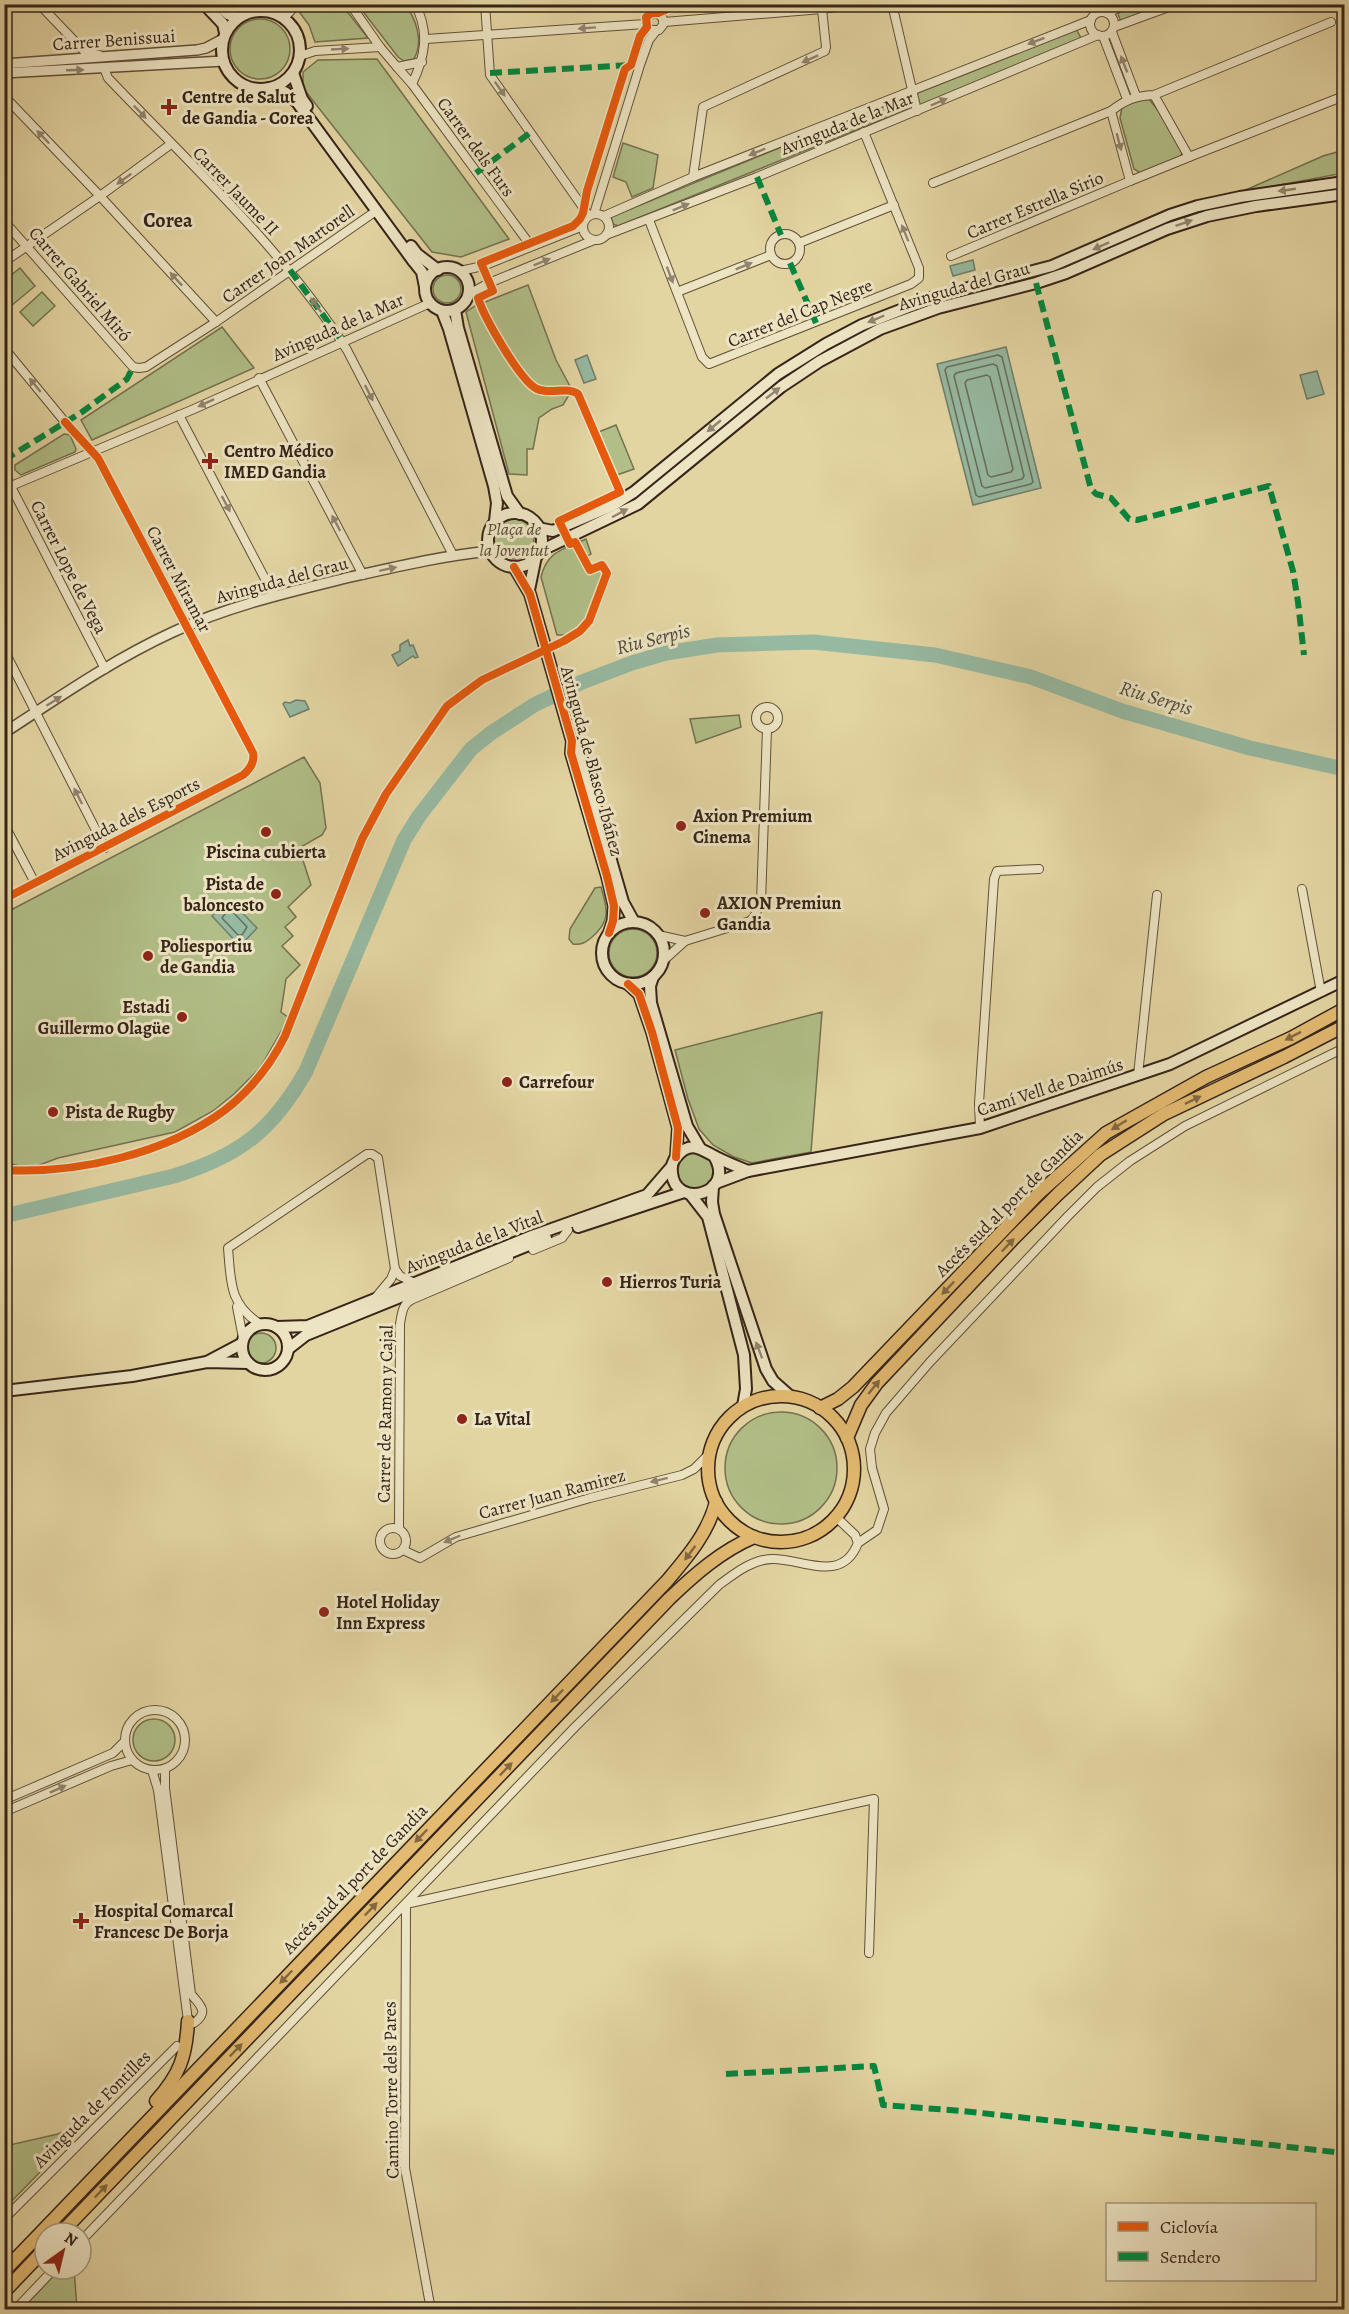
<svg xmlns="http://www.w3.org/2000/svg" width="1349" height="2314" font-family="Alegreya,serif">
<rect width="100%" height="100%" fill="#e3d5a2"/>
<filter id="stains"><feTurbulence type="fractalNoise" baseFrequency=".00333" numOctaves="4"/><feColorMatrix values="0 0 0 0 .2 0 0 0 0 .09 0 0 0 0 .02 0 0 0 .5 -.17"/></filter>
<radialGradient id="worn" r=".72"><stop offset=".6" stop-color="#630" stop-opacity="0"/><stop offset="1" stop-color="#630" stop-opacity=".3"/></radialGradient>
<g fill="#b1be87" stroke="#747150" stroke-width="1.5">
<path d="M306,5H342L368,38L315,42L309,25L300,13Z"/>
<path d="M358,5H406C416,20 424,41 414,59L404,61L398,57Z"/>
<path d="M1137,5H1164L1121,22L1118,14L1120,12Z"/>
<circle cx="260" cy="49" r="30"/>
<path d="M1076,29L1081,38L922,105H917L916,93Z"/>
<path d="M377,59L509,239L461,257L432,252L303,88V72L318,60Z"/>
<path d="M903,97L907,100L910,105L908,109L618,226L613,224L611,217Z"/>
<path d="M1148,98L1161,114L1182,153L1181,157L1142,174L1134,169L1120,118L1122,107L1135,100Z"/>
<path d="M623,143L658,155L653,188L632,197L626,182L613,177Z"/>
<path d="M1344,150V173L1241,192L1323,156Z"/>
<path d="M20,268L35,286L5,311V280Z"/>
<circle cx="447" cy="289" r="14"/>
<path d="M528,285L556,360L572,390L563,405L552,409L539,418L533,449H527V475L509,474L466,312L475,306Z"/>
<path d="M42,292L55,306L33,326L20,312Z"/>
<path d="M222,327L254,368L92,440L81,420Z"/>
<path d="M616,425L634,469L614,476L596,433Z"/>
<path d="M64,434L70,435L76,449L75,452L21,475L15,470V465Z"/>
<circle cx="514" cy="539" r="20"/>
<path d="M586,539L591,554L588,556L592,566L603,562L609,570V576L600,578C593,599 587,637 557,635L541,577C547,551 564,549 586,539Z"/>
<path d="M739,715L741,727L696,743L690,719Z"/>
<path d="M304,757L320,783L326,828L322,835L299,848L311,885L288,907L296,917L285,927L293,936L282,946L300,965L286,979L281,1012L289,1018L260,1068L234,1094L213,1111L175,1132L58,1158L29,1169L5,1162V913Z"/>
<path d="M601,887C608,910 611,921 591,938C585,943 581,945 573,944L569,939L570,929L595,888Z"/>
<circle cx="633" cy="953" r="24"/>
<path d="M822,1012L811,1152L752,1163L734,1157L713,1145L699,1129L688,1099L675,1050Z"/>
<circle cx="696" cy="1171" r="18"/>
<circle cx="261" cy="1348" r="15"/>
<circle cx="781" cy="1468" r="56"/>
<circle cx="154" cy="1740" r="21"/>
<path d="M77,2125L81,2130L5,2208V2146L58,2134Z"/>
<path d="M60,2269H74L77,2309H22Z"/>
</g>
<g fill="#96b9a1" stroke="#707d6a" stroke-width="1.5">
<path d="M973,260L975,270L953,276L950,266Z"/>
<path d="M1006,347L1041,488L973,505L937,364Z"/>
<path d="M587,355L596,379L584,383L575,360Z"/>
<path d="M1317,371L1324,394L1307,399L1300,375Z"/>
<path d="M408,640L410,646L413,645L418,657L415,658L413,656L398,666L392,655L400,651V645Z"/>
<path d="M296,700L305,701L309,709L290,717L283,704L285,702L290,703Z"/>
<path d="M230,900L257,928L240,946L212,916Z"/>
</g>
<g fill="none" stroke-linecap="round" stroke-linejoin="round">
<g stroke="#666e5c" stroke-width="1.5">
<path d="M998,355L1002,357L1033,482L1031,484L979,497L976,495L945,370L947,367Z"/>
<path d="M993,364L997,366L1024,476L1022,479L985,488L982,486L954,376L956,373Z"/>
<path d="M987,375L990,377L1013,469L1011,472L991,477L988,475L965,383L967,380Z"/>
<path d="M228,910H231L247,927L242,935H238L222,918Z"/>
</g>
<path stroke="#96b9a1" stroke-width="15" d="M4,1216L174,1176C239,1156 272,1131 306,1071L404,840L419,816L471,749L491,733L534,705L582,682L632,663L666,653L717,645L813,642L935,655L1031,677L1122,711L1250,748L1344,769"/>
<defs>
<g id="minor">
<path d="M39,4L85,52L99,55"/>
<path d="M350,4L380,47L397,67L422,62"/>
<path d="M415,4C430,32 425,57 412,84L531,246"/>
<path d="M485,4L490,75L589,216"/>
<path d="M892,4L917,111"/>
<circle cx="1102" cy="24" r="12"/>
<path d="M658,13L663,19V25L659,30H651L645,24L647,16L672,7"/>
<path d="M1107,13L1127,4"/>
<path d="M284,18L297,4"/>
<path d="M664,22L822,9L854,4"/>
<path d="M1114,27L1177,4"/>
<path d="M1112,32L1136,96"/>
<path d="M1103,36L1127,99"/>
<path d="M426,39L645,24"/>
<path d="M300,56L315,51L380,47"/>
<path d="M397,67L412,84"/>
<path d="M104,68L108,78C190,164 283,249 347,350L453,555"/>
<path d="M1154,95L1189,157L1130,181L1111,111C1125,100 1135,96 1154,95L1331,22"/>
<path d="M4,96L100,196L216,322"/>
<path d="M1189,157L1344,96"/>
<path d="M693,177L703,107L825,51L826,47L822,9"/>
<path d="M933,183L1111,111"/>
<circle cx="596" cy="227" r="13"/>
<path d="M594,214L640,65L649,40L656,31"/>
<path d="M604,216L693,177L1091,20"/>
<path d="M649,220L702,357L709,364L911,284L919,278V268L864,132"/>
<path d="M4,221L133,367L139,368L146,367L216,322L376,211"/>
<circle cx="785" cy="249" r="15"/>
<path d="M606,235L757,177L1098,35"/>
<path d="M799,243L894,205"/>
<path d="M951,256L1130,181"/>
<path d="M4,262L100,196L171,144"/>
<path d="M460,271L483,266L583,226"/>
<path d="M677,292L771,255"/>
<path d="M469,294L489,283L594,240"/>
<path d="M4,348L65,422L98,458L253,753C255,762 250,769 243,775L4,899"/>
<path d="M259,378L363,575"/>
<path d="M179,415L274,596"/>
<path d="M4,473L105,669"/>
<path d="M4,489L194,409L430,303"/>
<path d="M4,650L105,848"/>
<circle cx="767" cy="718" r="11"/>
<path d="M4,824L35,883"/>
<path d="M1302,889L1321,992"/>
<path d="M658,935L685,941"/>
<path d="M663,961L685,941L750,921L754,917L761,902L767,729"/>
<path d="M1138,1075L1157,895"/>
<path d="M980,1128L979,1103L994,879L997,871L1039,869"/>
<path d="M533,1250L562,1238L568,1230"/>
<path d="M376,1297L391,1279L395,1269"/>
<path d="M237,1307L243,1338"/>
<path d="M260,1324C229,1304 231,1282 228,1248L367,1154H372L378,1158L395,1269L400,1276L415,1283"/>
<circle cx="393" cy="1541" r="13"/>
<path d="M399,1529L400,1324C402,1313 402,1304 413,1299L509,1258"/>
<path d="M858,1543L877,1530L884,1509L872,1468L870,1449L875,1433L886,1413L930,1362L1068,1216L1097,1187L1130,1161L1185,1126L1344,1048"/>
<path d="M403,1550L420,1558L456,1537L590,1498L682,1475L694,1469L709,1454"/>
<circle cx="155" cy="1740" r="30"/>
<path d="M152,1770L158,1790L188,2021L194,2023C209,2012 201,2006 191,1994L165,1788V1769"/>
<path d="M4,1800L113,1753L125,1741"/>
<path d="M4,1812L111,1766L132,1760"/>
<path d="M406,1904L874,1799L869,1953"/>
<path d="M406,1904L405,2168L431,2310"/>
<path d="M4,2219L177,2046"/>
<path d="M81,2241L576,1726L719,1585C734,1574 752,1559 773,1559C804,1559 842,1584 858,1543L855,1535L836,1517"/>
<path d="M15,2310L54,2269"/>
</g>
<g id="tertiary">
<path d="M4,64L197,50L206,48L223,39"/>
<path d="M4,73L224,61"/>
<path d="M4,733C59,697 114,659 173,632C226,607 285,593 342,579C391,568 440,556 490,551"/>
</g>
<g id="secondary">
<path d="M204,4L223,24L225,33"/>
<path d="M217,4L228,14L238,18"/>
<circle cx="261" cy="50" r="39"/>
<path d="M293,73L302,99L307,106"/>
<path d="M269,88L285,92L297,102L414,262L422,272L425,287"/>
<path d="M411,246L417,254L438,270"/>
<circle cx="447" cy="289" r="22"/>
<path d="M455,310L458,328L507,496L520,514"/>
<path d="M442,311L449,329L494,486L497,503L495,521"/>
<circle cx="515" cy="540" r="27"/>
<path d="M538,528L553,531L612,506L634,492L778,374L826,344L862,325L934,297L1052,266L1170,215L1198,206L1240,197L1344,182"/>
<path d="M540,551L638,504L781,387L820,361L880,329L938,308L1036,283L1066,273L1167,229L1207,216L1256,206L1344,194"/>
<path d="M514,567L530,594L572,741L571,753L607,876L614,906L613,921L609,933"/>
<path d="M529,590L536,556"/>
<path d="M572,741L579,749L623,902L634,922"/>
<circle cx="633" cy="953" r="31"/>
<path d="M653,977L650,986L651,1003L687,1126L700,1148"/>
<path d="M628,984L639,994L652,1032L678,1128L676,1157"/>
<path d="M714,1156C737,1194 675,1210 672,1173C671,1167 673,1160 677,1156C692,1138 704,1152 718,1158C728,1163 738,1167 748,1171"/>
<path d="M716,1183L748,1171L980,1128L1170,1064L1344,980"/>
<path d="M713,1186L712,1202L714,1214L766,1369L773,1381L791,1397"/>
<path d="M690,1194L708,1217L744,1355L746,1389L743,1406"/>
<path d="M578,1227L684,1192"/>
<circle cx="265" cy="1347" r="23"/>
<path d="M277,1327L308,1326L532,1236L647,1195L672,1166"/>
<path d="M288,1349L306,1335L546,1238"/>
<path d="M207,1362L241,1344"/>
<path d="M4,1391L132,1376L207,1362L248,1363"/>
</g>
<g id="trunk">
<circle cx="781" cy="1469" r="73"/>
<path d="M820,1408L838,1399L853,1387L1038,1194L1106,1133L1206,1077L1291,1038L1344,1009"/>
<path d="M847,1438L861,1405L877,1383L1014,1238L1058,1194L1100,1155L1164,1114L1284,1057L1344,1026"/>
<path d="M156,2101C180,2074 186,2057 188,2021"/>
<path d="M61,2233L669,1599C694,1575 721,1551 754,1537"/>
<path d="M4,2271L667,1581C688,1556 708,1533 716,1502"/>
<path d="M4,2292L45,2249"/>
</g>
</defs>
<use href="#minor" stroke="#61503a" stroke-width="10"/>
<use href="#tertiary" stroke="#61503a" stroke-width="12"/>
<use href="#secondary" stroke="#362418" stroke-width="14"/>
<use href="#trunk" stroke="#362418" stroke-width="15"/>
<use href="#minor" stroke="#ede4c3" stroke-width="8"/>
<use href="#tertiary" stroke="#ede4c3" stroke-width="9"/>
<use href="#secondary" stroke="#ede4c3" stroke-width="10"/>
<use href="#trunk" stroke="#e2ba71" stroke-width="12"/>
<g stroke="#00873e" stroke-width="6" stroke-dasharray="12 6" stroke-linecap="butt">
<path d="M490,73L631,65"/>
<path d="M476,173L531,132"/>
<path d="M757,177L781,235"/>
<path d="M790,263L816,323"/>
<path d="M290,270L342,341"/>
<path d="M1036,283L1091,489L1096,494L1111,498L1129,519L1137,520L1269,486L1293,571L1298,602L1304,655"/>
<path d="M4,460L82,412L127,379L133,367"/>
<path d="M726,2074L874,2066L883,2105L963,2111L1344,2153"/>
</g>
<defs>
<g id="cycleway">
<path d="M514,567L530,594L572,741L571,753L607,876L614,906L613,921L609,933"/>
<path d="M4,899L243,775C250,769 255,762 253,753L98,458L65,422"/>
<path d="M628,984L639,994L652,1032L678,1128L676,1157"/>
<path d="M4,1170C77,1174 166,1154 225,1110C251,1090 271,1064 285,1036L362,839L386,794L447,706L482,680L564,641L580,631L589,621L607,573L602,565L590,570L575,542L570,544L559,521L620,492L578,394C567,386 551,395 537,389C520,381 484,317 478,298L493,291L481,263L573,226L580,219L583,213L587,191L625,69L631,65L640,36L647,27L646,17L652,13H658L672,7"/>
</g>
</defs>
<use href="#cycleway" stroke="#ede4c3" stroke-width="11"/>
<use href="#cycleway" stroke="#e8590c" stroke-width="8"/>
</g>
<defs><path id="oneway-solid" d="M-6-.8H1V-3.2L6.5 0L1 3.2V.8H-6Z" transform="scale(1.5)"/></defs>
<g fill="#92846e">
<use href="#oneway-solid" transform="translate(587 28) rotate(176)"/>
<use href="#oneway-solid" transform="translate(1036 41) rotate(159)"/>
<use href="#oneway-solid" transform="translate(340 49) rotate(-3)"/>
<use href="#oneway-solid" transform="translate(810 59) rotate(156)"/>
<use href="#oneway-solid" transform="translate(1124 64) rotate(-111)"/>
<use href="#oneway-solid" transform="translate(75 70) rotate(-2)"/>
<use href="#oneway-solid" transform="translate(500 89) rotate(55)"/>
<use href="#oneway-solid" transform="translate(939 102) rotate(-23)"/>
<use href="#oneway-solid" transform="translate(140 112) rotate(46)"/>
<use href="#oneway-solid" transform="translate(43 137) rotate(-134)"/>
<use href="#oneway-solid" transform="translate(1119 142) rotate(75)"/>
<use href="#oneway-solid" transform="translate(757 152) rotate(158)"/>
<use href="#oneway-solid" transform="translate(124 179) rotate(144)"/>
<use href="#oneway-solid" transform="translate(1287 190) rotate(172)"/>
<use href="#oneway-solid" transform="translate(681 207) rotate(-22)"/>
<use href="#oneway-solid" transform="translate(1184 223) rotate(-19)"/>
<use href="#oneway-solid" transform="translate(905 233) rotate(-112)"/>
<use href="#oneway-solid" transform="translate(1101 246) rotate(156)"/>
<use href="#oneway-solid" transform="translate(542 262) rotate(-22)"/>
<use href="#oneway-solid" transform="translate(744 266) rotate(-22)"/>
<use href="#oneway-solid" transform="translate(670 275) rotate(69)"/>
<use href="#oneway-solid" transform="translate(176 279) rotate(-133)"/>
<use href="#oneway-solid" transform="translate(316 305) rotate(-126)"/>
<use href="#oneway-solid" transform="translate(876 319) rotate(157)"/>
<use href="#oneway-solid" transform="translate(35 385) rotate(-129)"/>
<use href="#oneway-solid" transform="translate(369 393) rotate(63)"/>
<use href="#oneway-solid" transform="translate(773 393) rotate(-38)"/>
<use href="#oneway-solid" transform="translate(206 403) rotate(155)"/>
<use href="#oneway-solid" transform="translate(714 426) rotate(140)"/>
<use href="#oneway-solid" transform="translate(226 504) rotate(62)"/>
<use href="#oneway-solid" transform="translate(620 513) rotate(-28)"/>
<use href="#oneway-solid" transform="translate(336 523) rotate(-118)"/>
<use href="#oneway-solid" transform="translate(388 569) rotate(-12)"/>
<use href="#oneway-solid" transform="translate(54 701) rotate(-32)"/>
<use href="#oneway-solid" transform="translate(78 796) rotate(-117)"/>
<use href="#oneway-solid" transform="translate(759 1350) rotate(-111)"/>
<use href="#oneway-solid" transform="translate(659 1480) rotate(166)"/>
<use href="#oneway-solid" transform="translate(452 1539) rotate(157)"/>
<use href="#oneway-solid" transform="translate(58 1789) rotate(-24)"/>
</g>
<g fill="#836840">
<use href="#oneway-solid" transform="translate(1293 1036) rotate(153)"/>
<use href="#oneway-solid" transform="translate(1193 1100) rotate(-26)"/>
<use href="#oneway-solid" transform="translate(1119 1125) rotate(148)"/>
<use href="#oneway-solid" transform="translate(1008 1245) rotate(-46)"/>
<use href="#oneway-solid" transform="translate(948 1288) rotate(134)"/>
<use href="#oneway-solid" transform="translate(874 1387) rotate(-51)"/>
<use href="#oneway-solid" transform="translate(690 1553) rotate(127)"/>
<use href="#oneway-solid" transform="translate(557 1696) rotate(134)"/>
<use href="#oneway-solid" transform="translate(506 1769) rotate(-46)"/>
<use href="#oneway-solid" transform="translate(421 1836) rotate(134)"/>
<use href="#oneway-solid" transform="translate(371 1909) rotate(-46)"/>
<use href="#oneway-solid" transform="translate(286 1977) rotate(134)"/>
<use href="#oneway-solid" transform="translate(236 2050) rotate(-46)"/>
<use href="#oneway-solid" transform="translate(101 2191) rotate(-46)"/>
</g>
<g fill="#8f2418" stroke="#ede4c3" stroke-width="2">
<path d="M166 98h6v6h6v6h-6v6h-6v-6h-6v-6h6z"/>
<path d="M207 452h6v6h6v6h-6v6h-6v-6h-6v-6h6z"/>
<circle cx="681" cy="826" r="6"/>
<circle cx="266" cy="832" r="6"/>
<circle cx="276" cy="894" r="6"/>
<circle cx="705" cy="913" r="6"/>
<circle cx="148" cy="956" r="6"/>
<circle cx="182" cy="1017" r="6"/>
<circle cx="507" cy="1082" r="6"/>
<circle cx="53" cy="1112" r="6"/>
<circle cx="607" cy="1282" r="6"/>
<circle cx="462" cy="1419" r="6"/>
<circle cx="324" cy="1612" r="6"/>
<path d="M78 1912h6v6h6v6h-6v6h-6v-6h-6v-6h6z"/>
</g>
<g text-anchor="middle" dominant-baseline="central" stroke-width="6" stroke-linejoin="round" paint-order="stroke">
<g font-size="18" fill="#362418" stroke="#ede4c3">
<text transform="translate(114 40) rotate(-4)">Carrer Benissuai</text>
<text transform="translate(847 123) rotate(-22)">Avinguda de la Mar</text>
<text transform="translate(476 147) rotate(54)">Carrer dels Furs</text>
<text transform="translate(236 191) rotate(46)">Carrer Jaume II</text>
<text transform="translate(1035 205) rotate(-23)">Carrer Estrella Sirio</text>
<text transform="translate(288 254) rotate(-35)">Carrer Joan Martorell</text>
<text transform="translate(80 284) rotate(49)">Carrer Gabriel Miró</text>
<text transform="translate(964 286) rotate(-16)">Avinguda del Grau</text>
<text transform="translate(800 313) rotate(-22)">Carrer del Cap Negre</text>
<text transform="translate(338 327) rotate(-24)">Avinguda de la Mar</text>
<text transform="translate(69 567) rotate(63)">Carrer Lope de Vega</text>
<text transform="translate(179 579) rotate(62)">Carrer Miramar</text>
<text transform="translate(282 580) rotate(-15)">Avinguda del Grau</text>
<text transform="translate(592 761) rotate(75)">Avinguda de Blasco Ibáñez</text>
<text transform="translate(126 819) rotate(-27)">Avinguda dels Esports</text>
<text transform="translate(1050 1087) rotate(-18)">Camí Vell de Daimús</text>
<text transform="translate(1009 1203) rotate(-45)">Accés sud al port de Gandia</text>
<text transform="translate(474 1242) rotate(-21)">Avinguda de la Vital</text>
<text transform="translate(385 1414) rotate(-89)">Carrer de Ramon y Cajal</text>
<text transform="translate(552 1494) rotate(-15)">Carrer Juan Ramirez</text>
<text transform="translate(355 1879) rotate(-46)">Accés sud al port de Gandia</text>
<text transform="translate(391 2090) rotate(-91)">Camino Torre dels Pares</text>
<text transform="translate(92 2109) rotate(-45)">Avinguda de Fontilles</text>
</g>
<g font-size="18" font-weight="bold" fill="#362418" stroke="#ede4c3" text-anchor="start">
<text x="182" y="97">Centre de Salut<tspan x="182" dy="21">de Gandia - Corea</tspan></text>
<text x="224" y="451">Centro Médico<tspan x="224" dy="21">IMED Gandia</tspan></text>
<text x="693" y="816">Axion Premium<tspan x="693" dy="21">Cinema</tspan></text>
<text x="266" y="852" text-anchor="middle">Piscina cubierta</text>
<text x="264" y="884" text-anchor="end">Pista de<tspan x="264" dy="21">baloncesto</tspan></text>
<text x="717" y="903">AXION Premiun<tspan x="717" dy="21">Gandia</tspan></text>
<text x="160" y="946">Poliesportiu<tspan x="160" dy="21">de Gandia</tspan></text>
<text x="170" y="1007" text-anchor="end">Estadi<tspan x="170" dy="21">Guillermo Olagüe</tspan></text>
<text x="519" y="1082">Carrefour</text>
<text x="65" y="1112">Pista de Rugby</text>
<text x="619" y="1282">Hierros Turia</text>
<text x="474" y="1419">La Vital</text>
<text x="336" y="1602">Hotel Holiday<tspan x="336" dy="21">Inn Express</tspan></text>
<text x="94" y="1911">Hospital Comarcal<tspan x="94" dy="21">Francesc De Borja</tspan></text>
</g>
<g font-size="18" font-style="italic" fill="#554a34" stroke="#ede4c3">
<text x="514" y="529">Plaça de<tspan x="514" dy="21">la Joventut</tspan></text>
</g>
<g font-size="20" font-weight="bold" fill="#362418" stroke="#ede4c3">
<text x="168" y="220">Corea</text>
</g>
<g font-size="20" font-style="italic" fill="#4e493a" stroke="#ede4c3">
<text transform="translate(653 639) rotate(-14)">Riu Serpis</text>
<text transform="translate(1156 698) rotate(17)">Riu Serpis</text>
</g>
</g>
<rect width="1349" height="2314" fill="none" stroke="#e3d5a2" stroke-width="24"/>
<rect x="6" y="6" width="1337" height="2302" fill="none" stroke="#362418" stroke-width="3"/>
<rect x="12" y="12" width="1325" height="2290" fill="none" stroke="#362418" stroke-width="1.5"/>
<rect x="1106" y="2203" width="210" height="78" fill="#ede4c3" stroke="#a4977f" stroke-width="1.5"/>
<rect x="1118" y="2222" width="30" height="9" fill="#e8590c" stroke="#a4977f" stroke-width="1.5"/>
<text x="1160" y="2233" font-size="18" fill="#362418">Ciclovía</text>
<rect x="1118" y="2252" width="30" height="9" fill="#00873e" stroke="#a4977f" stroke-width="1.5"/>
<text x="1160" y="2263" font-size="18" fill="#362418">Sendero</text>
<g transform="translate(63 2251) rotate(34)"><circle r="28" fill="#ede4c3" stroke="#a4977f" stroke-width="1.5"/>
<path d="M0-4.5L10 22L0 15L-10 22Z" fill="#8f2418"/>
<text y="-9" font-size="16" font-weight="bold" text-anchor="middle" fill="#362418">N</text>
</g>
<rect width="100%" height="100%" filter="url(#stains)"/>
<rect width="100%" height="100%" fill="url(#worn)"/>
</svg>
